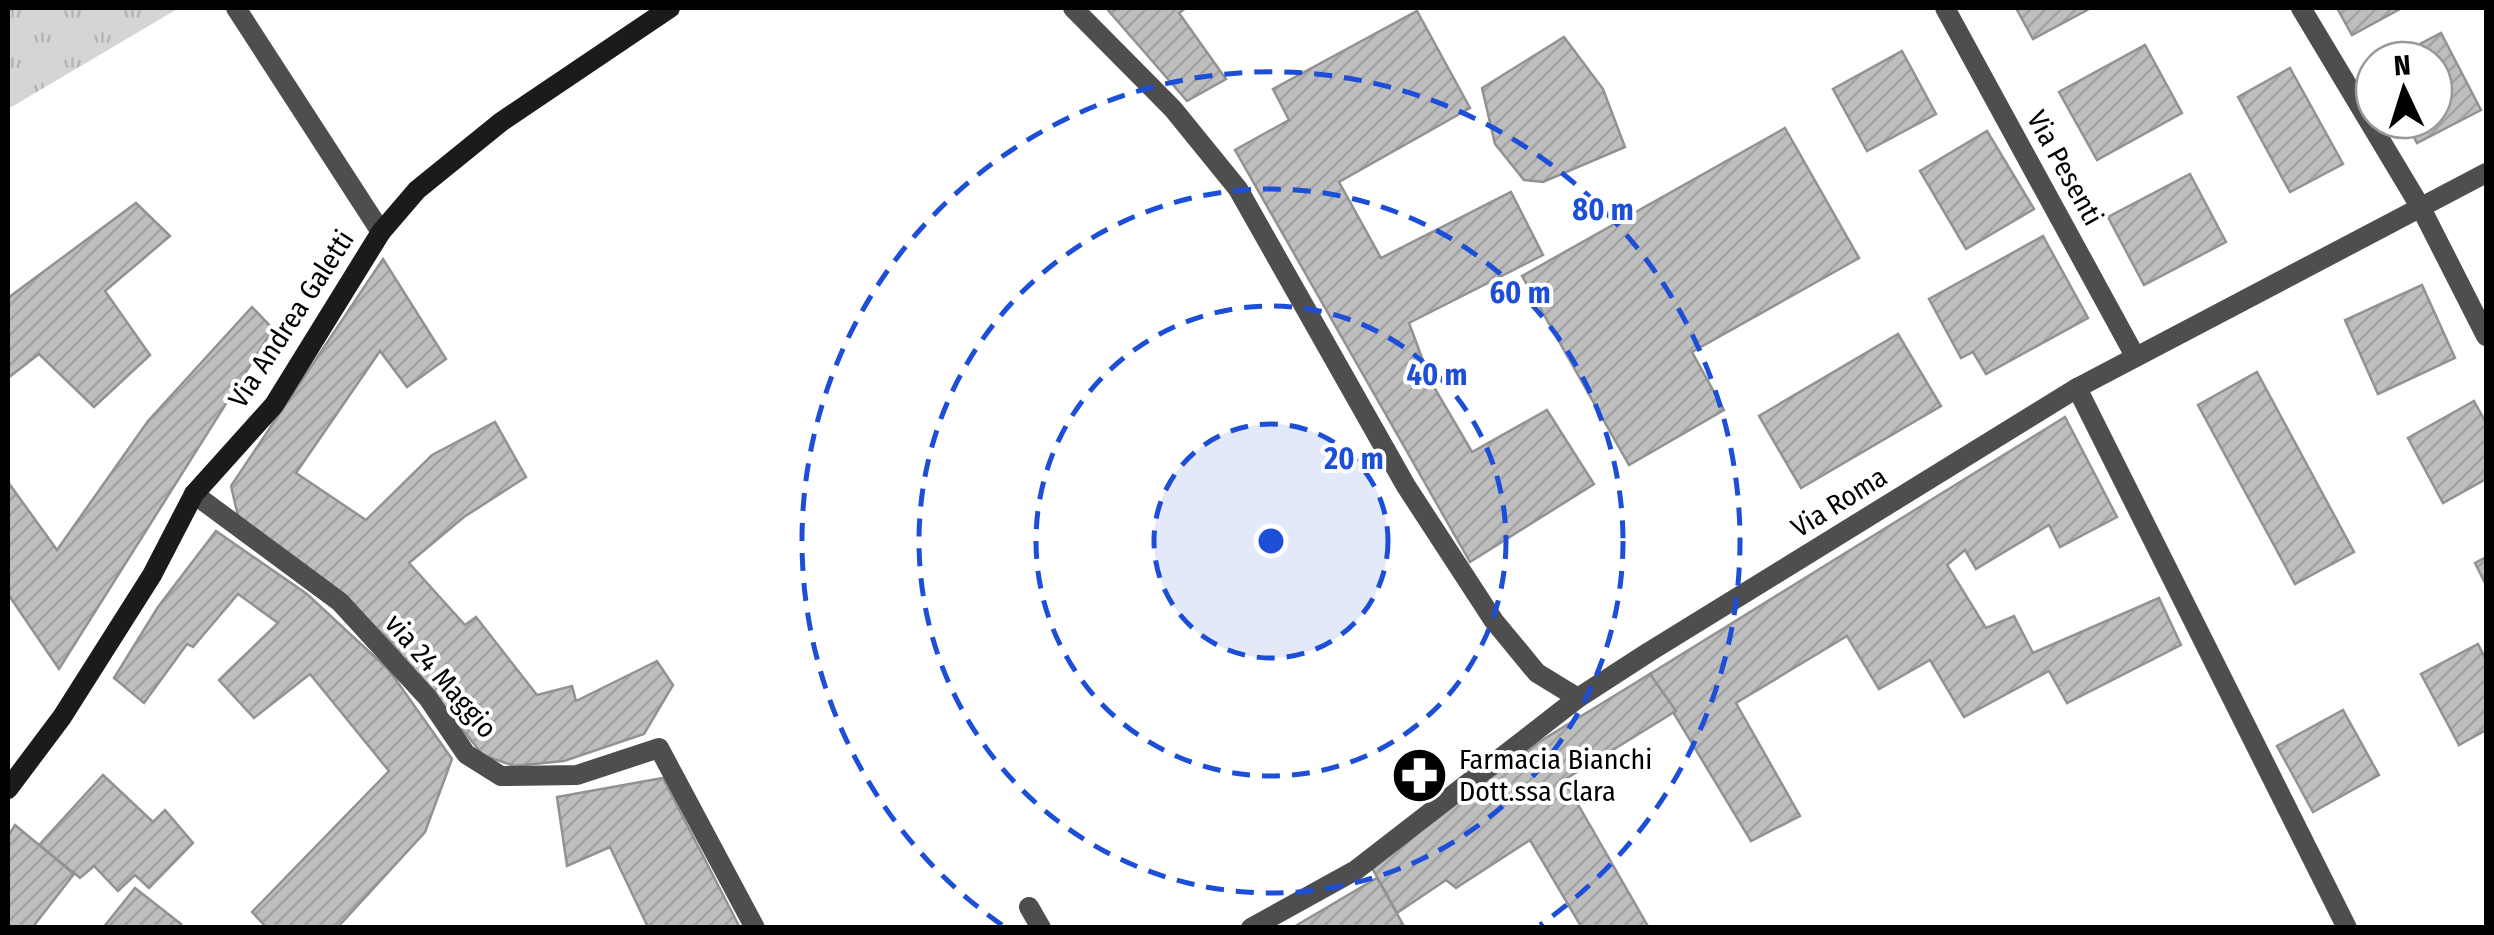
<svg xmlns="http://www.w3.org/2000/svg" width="2494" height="935" font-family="'Fira Sans Condensed',sans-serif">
<defs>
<pattern id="grass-tufts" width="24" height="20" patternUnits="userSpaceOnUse" patternTransform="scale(2.5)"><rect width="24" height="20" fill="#d5d5d5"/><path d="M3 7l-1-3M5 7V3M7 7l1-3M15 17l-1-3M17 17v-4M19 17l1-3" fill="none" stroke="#b5b5b5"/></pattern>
<pattern id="building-hatch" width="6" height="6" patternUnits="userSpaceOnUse" patternTransform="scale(2.5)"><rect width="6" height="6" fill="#bebebe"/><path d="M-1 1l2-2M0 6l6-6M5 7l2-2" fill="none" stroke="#a2a2a2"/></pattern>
</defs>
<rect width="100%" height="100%" fill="#fff"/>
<path fill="url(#grass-tufts)" d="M8,8H179L8,109Z"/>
<g fill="url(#building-hatch)" stroke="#929292" stroke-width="2.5">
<path d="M1186,8L1179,13L1226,79L1187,101L1107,9Z"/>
<path d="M2016,8H2091L2033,39Z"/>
<path d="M2337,8H2402L2352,35Z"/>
<path d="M1417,11L1470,108L1339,182L1381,258L1511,192L1543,255L1409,323L1431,382L1472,452L1547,410L1594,484L1470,562L1235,150L1289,120L1273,89Z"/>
<path d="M2441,33L2481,110L2417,143L2405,120H2434V60H2389Z"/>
<path d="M1564,37L1603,89L1625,147L1543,182L1524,180L1495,144L1482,88Z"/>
<path d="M2145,45L2182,113L2097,160L2059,92Z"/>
<path d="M1902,51L1936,114L1867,151L1833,89Z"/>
<path d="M2290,68L2343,164L2290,192L2238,97Z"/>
<path d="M1785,128L1859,258L1692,352L1724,410L1629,465L1522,276Z"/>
<path d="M1987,131L2034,209L1966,249L1920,171Z"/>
<path d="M2190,174L2226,242L2144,285L2108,217Z"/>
<path d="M136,203L170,236L105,291L150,355L94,407L39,354L8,378V298Z"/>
<path d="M2043,236L2088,318L1986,374L1973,352L1961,358L1929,299Z"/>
<path d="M383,259L446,359L407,387L380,351L296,473L366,520L432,455L495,422L526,477L464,517L409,563L465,625L476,617L537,695L572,686L576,701L657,661L673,685L644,734L564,761L514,766L483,755L389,640L329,583L238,516L231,486Z"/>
<path d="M2422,285L2455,358L2378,394L2345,320Z"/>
<path d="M252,307L273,329L59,669L8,594V482L57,550L148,421Z"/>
<path d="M1898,334L1941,406L1801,488L1759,416Z"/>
<path d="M2257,372L2354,552L2295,584L2198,405Z"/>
<path d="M2474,401L2486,423V479L2443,503L2408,438Z"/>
<path d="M2065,417L2117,517L2060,547L2049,525L1976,569L1965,550L1947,565L1986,628L2014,616L2033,653L2159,598L2181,645L2067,703L2049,671L1964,717L1930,660L1879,689L1847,636L1736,703L1800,816L1751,841L1650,674Z"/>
<path d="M216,531L307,594L389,670L452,759L425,832L337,928H267L252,912L389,771L310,674L254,718L219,680L278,623L238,594L193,647L187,644L144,703L114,678L158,607Z"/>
<path d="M2486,557V585L2475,563Z"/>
<path d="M2478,644L2486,660V730L2459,745L2421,674Z"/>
<path d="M1650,674L1676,711L1564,780L1649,928H1582L1530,840L1456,888L1446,880L1397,913L1371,866L1539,742Z"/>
<path d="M2343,710L2379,775L2313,812L2277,746Z"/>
<path d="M103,775L153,822L165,810L193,843L149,888L135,875L118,891L94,866L80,878L39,845Z"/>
<path d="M663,778L740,928H642L647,925L610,847L567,866L557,797Z"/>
<path d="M15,825L74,874L32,928H8V836Z"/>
<path d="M1377,878L1405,928H1292Z"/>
<path d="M135,888L181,924L178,928H103Z"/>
</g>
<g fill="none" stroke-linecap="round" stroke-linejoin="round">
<g stroke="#4e4e4e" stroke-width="20">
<path d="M236,8L381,232"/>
<path d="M1073,8L1173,109L1238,189L1406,486L1494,621L1537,673L1578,698"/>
<path d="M1945,8L2135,356"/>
<path d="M2301,8L2421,208L2486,336"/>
<path d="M2077,388L2347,928"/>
<path d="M194,494L340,602L428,698L466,754L501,776L577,775L659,748L755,928"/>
<path d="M1029,907L1041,928"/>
<path d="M1251,928L1356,870L1578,698L1649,652L2077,388L2486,173"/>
</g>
<path stroke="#1b1b1b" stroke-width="20" d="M8,789L62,717L152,575L194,494L274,405L381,232L417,190L501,122L670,8"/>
</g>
<circle cx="1271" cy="541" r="117" fill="#1d4ed8" fill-opacity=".12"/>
<g fill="none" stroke="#1d4ed8" stroke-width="5" stroke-dasharray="18 12">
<circle cx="1271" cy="541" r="117"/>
<circle cx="1271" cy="541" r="235"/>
<circle cx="1271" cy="541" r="352"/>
<path d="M1002 925A469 469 0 1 1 1540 925"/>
</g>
<defs>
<symbol id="pharmacy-disc" viewBox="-11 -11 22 22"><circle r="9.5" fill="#000" stroke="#fff"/><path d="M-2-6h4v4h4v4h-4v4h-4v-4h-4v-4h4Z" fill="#fff"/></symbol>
</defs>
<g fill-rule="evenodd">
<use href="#pharmacy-disc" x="1388" y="744" width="63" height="63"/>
</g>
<g text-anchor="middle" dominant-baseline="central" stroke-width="8" stroke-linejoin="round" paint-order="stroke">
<g font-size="28" fill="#000" stroke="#fff">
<text transform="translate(2065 168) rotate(61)">Via Pesenti</text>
<text transform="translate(291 319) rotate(-57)">Via Andrea Galetti</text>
<text transform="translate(1839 502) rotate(-32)">Via Roma</text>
<text transform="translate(441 676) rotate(49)">via 24 Maggio</text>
</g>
<g font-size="28" fill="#000" stroke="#fff" text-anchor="start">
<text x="1459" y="759">Farmacia Bianchi<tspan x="1459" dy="32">Dott.ssa Clara</tspan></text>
</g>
</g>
<circle cx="1271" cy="541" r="15" fill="#1d4ed8" stroke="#fff" stroke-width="5"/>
<g font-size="30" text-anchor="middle" font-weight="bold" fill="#1d4ed8" stroke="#fff" stroke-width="8" stroke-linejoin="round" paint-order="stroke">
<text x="1603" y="220">80 m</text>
<text x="1520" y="303">60 m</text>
<text x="1437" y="385">40 m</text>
<text x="1354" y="469">20 m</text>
</g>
<rect width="2494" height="935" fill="none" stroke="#000000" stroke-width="20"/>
<g transform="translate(2404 90) rotate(356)"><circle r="48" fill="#ffffff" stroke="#999999" stroke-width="2.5"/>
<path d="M0-8L18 38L0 25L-18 38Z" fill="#000000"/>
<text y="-15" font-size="28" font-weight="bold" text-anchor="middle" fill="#000000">N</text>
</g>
</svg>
